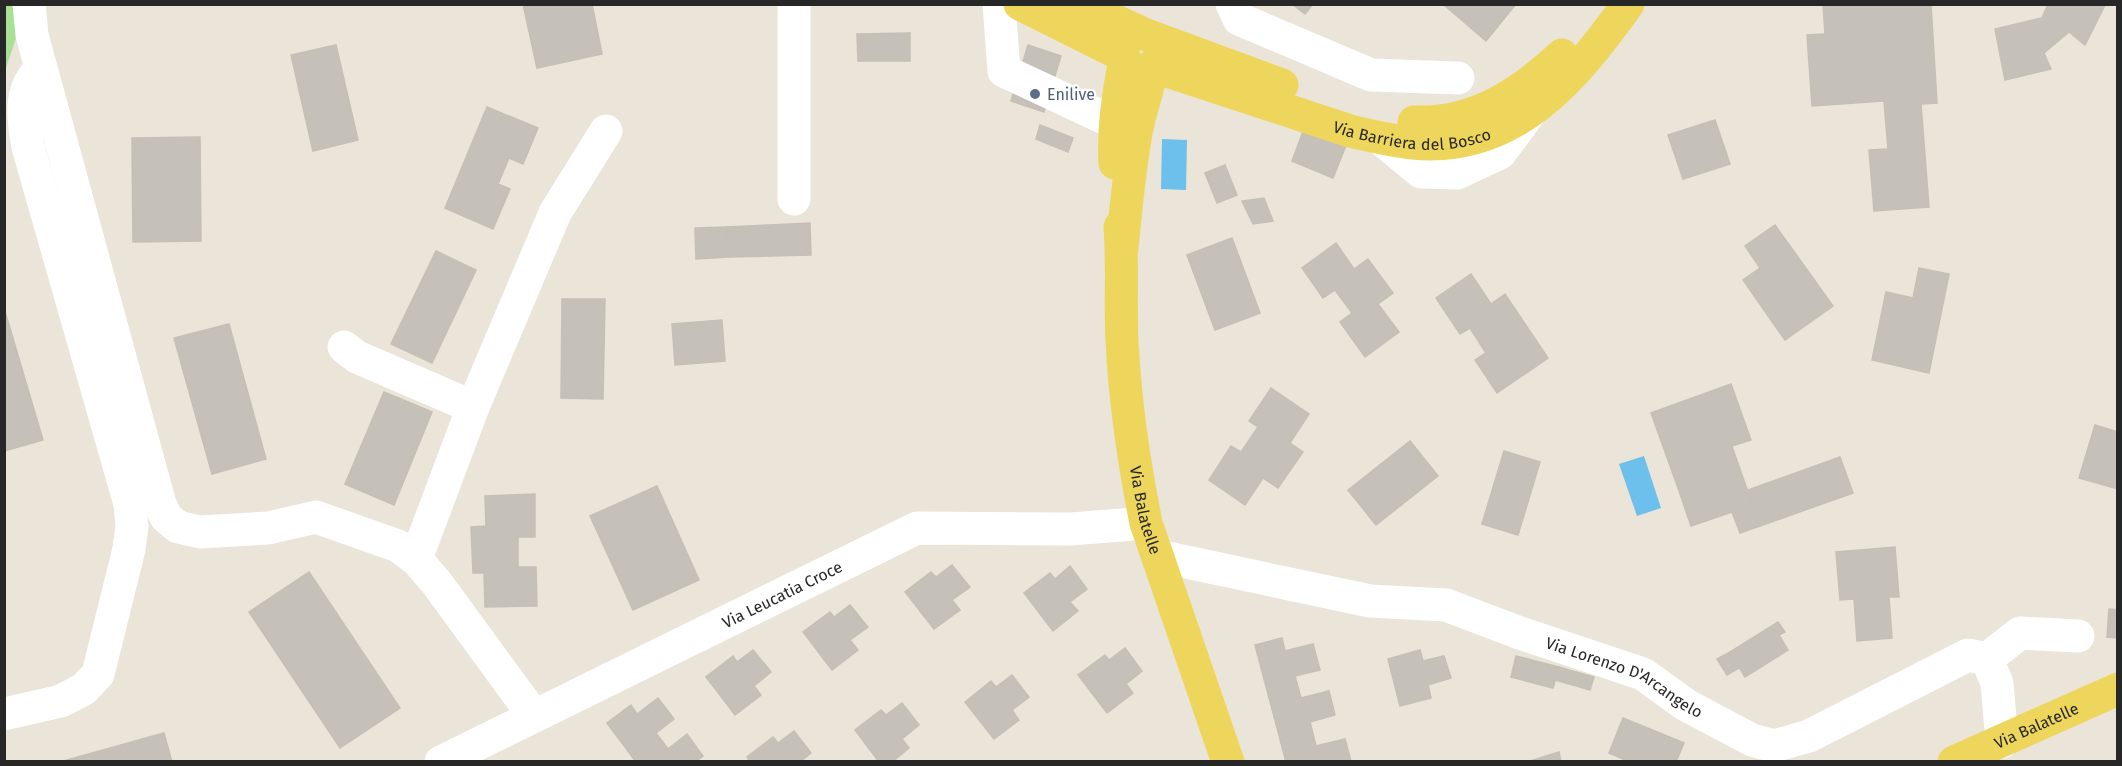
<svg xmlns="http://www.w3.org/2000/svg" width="2122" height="766" font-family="'Fira Sans',sans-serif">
<rect width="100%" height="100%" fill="#eae4d9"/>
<path fill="#a9e096" d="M5,5H18L21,23L5,71Z"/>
<g fill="#6cc0eb">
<path d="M1162,139L1187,140L1186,190L1161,189Z"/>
<path d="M1644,456L1661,508L1637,516L1619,464Z"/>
</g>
<g fill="#c5c1b9" stroke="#c5c0b3" stroke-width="1.5">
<path d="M523,4H592L602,54L537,68Z"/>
<path d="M1292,4H1313L1305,14Z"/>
<path d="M1443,4H1516L1486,41Z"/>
<path d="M1823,4H1931L1937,103L1921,104L1929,207L1874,211L1869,150L1888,149L1884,101L1812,106L1807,35L1825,34Z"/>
<path d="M2048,4L2105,5L2085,45L2069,32L2044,53L2051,69L2005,80L1995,29L2042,18Z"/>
<path d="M910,33V61H858L857,34Z"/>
<path d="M336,45L358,140L313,151L291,55Z"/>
<path d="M1028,45L1061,56L1044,112L1011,101Z"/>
<path d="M487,107L538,128L523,164L509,158L498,184L510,189L493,229L445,208Z"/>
<path d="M1715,120L1730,164L1683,179L1668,135Z"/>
<path d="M1040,125L1073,138L1068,152L1036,139Z"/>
<path d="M1305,126L1347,143L1333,178L1292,161Z"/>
<path d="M200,137L201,241L133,242L132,138Z"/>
<path d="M1225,165L1237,195L1217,203L1205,173Z"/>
<path d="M1264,198L1273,221L1253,224L1242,201Z"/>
<path d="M810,223L811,255L771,256L770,225Z"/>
<path d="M770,225L771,256L728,257L727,227Z"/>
<path d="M1775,225L1833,306L1785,340L1743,280L1760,268L1745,246Z"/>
<path d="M727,227L728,257L696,259L695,228Z"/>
<path d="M1232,238L1260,313L1215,330L1187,255Z"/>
<path d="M1336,243L1354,269L1368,259L1393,293L1378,304L1399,332L1365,357L1340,322L1352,313L1335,290L1323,298L1302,268Z"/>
<path d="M436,251L476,270L432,363L391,344Z"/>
<path d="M1919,268L1949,274L1929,373L1872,360L1886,292L1913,298Z"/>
<path d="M1471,274L1491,304L1505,294L1548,358L1497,393L1475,360L1486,353L1470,328L1460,334L1436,298Z"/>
<path d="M562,299H605L603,399L561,398Z"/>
<path d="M4,308L43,440L4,451Z"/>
<path d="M722,320L725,361L675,365L672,324Z"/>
<path d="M229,324L266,459L212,474L174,338Z"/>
<path d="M1731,384L1751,440L1732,446L1723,421L1675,438L1691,483L1678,488L1651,413Z"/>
<path d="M1271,388L1309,414L1290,443L1303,452L1278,488L1263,478L1245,505L1209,480L1231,446L1241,452L1258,427L1249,421Z"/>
<path d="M384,392L432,412L394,505L345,484Z"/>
<path d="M1723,421L1760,526L1740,533L1732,512L1691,526L1678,488L1691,483L1675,438Z"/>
<path d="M2095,425L2118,432V489L2079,478Z"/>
<path d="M1410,441L1438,476L1376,525L1348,490Z"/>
<path d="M1504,451L1540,462L1518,535L1482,524Z"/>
<path d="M1840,457L1853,493L1760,526L1748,490Z"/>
<path d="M657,486L699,580L633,610L590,516Z"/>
<path d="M535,494V537H518V567H536L537,606L485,607L484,573H473L471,527L486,526L485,496Z"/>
<path d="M1895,547L1899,597H1889L1892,638L1857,641L1854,599L1840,600L1836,552Z"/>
<path d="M952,565L970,587L952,600L960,610L934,629L905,592L931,572L936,577Z"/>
<path d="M1070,566L1087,589L1070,602L1078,611L1053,631L1024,593L1050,573L1055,579Z"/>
<path d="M309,572L400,708L340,748L249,612Z"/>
<path d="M850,605L868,627L850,640L858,650L832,670L803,632L830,612L834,617Z"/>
<path d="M2109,609L2118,610V638L2107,637Z"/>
<path d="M1778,622L1785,632L1779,635L1788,650L1745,677L1730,652Z"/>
<path d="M1282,638L1285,651L1313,644L1320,670L1295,676L1301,698L1329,691L1335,715L1310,722L1316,746L1345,739L1351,761L1286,762L1255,645Z"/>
<path d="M1125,648L1142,671L1126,684L1133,693L1107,713L1078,675L1105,655L1109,660Z"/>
<path d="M753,650L771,672L754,686L761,695L735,715L706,677L733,656L737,662Z"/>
<path d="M1420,650L1423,661L1444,656L1451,678L1428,685L1431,698L1400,706L1388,659Z"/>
<path d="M1730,652L1739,668L1727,675L1717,659Z"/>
<path d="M1516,656L1559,667L1553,688L1511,677Z"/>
<path d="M1559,667L1576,672L1573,685L1555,680Z"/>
<path d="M1576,672L1594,677L1590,690L1573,685Z"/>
<path d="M1012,675L1029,697L1012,710L1019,720L994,739L965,702L991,681L996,687Z"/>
<path d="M658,698L674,719L656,733L668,749L687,734L703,756L695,762H636L607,723L631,705L637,714Z"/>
<path d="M902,703L919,725L902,739L909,748L892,762H879L855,730L881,710L886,715Z"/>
<path d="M1623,718L1684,743L1676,762H1630L1609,753Z"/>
<path d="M794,731L811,753L800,762H750L747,757L773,737L778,743Z"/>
<path d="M164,733L172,762H60Z"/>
<path d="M1559,752L1561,762H1527Z"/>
</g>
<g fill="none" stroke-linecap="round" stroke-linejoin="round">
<g stroke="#fff" stroke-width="33">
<path d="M29,4L32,35L160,504L166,517L178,527L200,532L268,528L316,517L398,546L416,559L436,582L534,716"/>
<path d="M999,4L1004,71L1115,123"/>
<path d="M1232,4L1239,19L1371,75L1458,78"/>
<path d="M1381,139L1421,172L1457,173L1500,153L1529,114"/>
<path d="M794,199V4"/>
<path d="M344,347L357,357L473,407"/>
<path id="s1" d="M1158,556L1370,601L1446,605L1520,633L1643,674L1686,705L1752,740L1774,746L1809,736L1968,655L1987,659L1997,683L2002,742"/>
<path d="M416,559L473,407L555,213L606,131"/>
<path d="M1987,659L2020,633L2078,636"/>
<path d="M4,714L61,701L84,689L98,674L129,549L132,526L130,504L28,147C23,120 18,89 41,69"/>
<path id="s2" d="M441,762L917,528L1071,529L1146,523"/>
</g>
<g stroke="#edd65b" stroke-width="33">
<path d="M1020,4L1124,56"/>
<path d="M1069,4L1111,19L1144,34"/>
<path d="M1149,36L1282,85"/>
<path d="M1414,122C1475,124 1520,94 1562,55"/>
<path d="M1115,163C1113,128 1118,94 1125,60"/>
<path id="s3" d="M1120,227C1123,265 1120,303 1122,341C1125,402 1134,463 1146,523L1228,762"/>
<path id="s4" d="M1122,248C1126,209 1129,171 1136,133C1140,110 1149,89 1152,66L1350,131C1371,136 1392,141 1413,143C1514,153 1575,78 1628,4"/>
<path id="s5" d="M1954,762L2118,689"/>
</g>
</g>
<circle fill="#5c6f8a" stroke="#fff" stroke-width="2" cx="1035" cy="94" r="6"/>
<g text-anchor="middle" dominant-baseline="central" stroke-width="4.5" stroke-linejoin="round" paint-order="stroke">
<g font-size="16" fill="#4e5e75" stroke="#fff" text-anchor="start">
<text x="1047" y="94">Enilive</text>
</g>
<g font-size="16" fill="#272727" stroke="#fff">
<text stroke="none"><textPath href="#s4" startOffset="456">Via Barriera del Bosco</textPath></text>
<text stroke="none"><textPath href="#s3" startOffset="285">Via Balatelle</textPath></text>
<text stroke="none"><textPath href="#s2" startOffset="380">Via Leucatia Croce</textPath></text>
<text stroke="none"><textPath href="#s1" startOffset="486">Via Lorenzo D'Arcangelo</textPath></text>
<text stroke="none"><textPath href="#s5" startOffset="90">Via Balatelle</textPath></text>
</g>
</g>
<rect width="2122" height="766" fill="none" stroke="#272727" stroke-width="12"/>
</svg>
